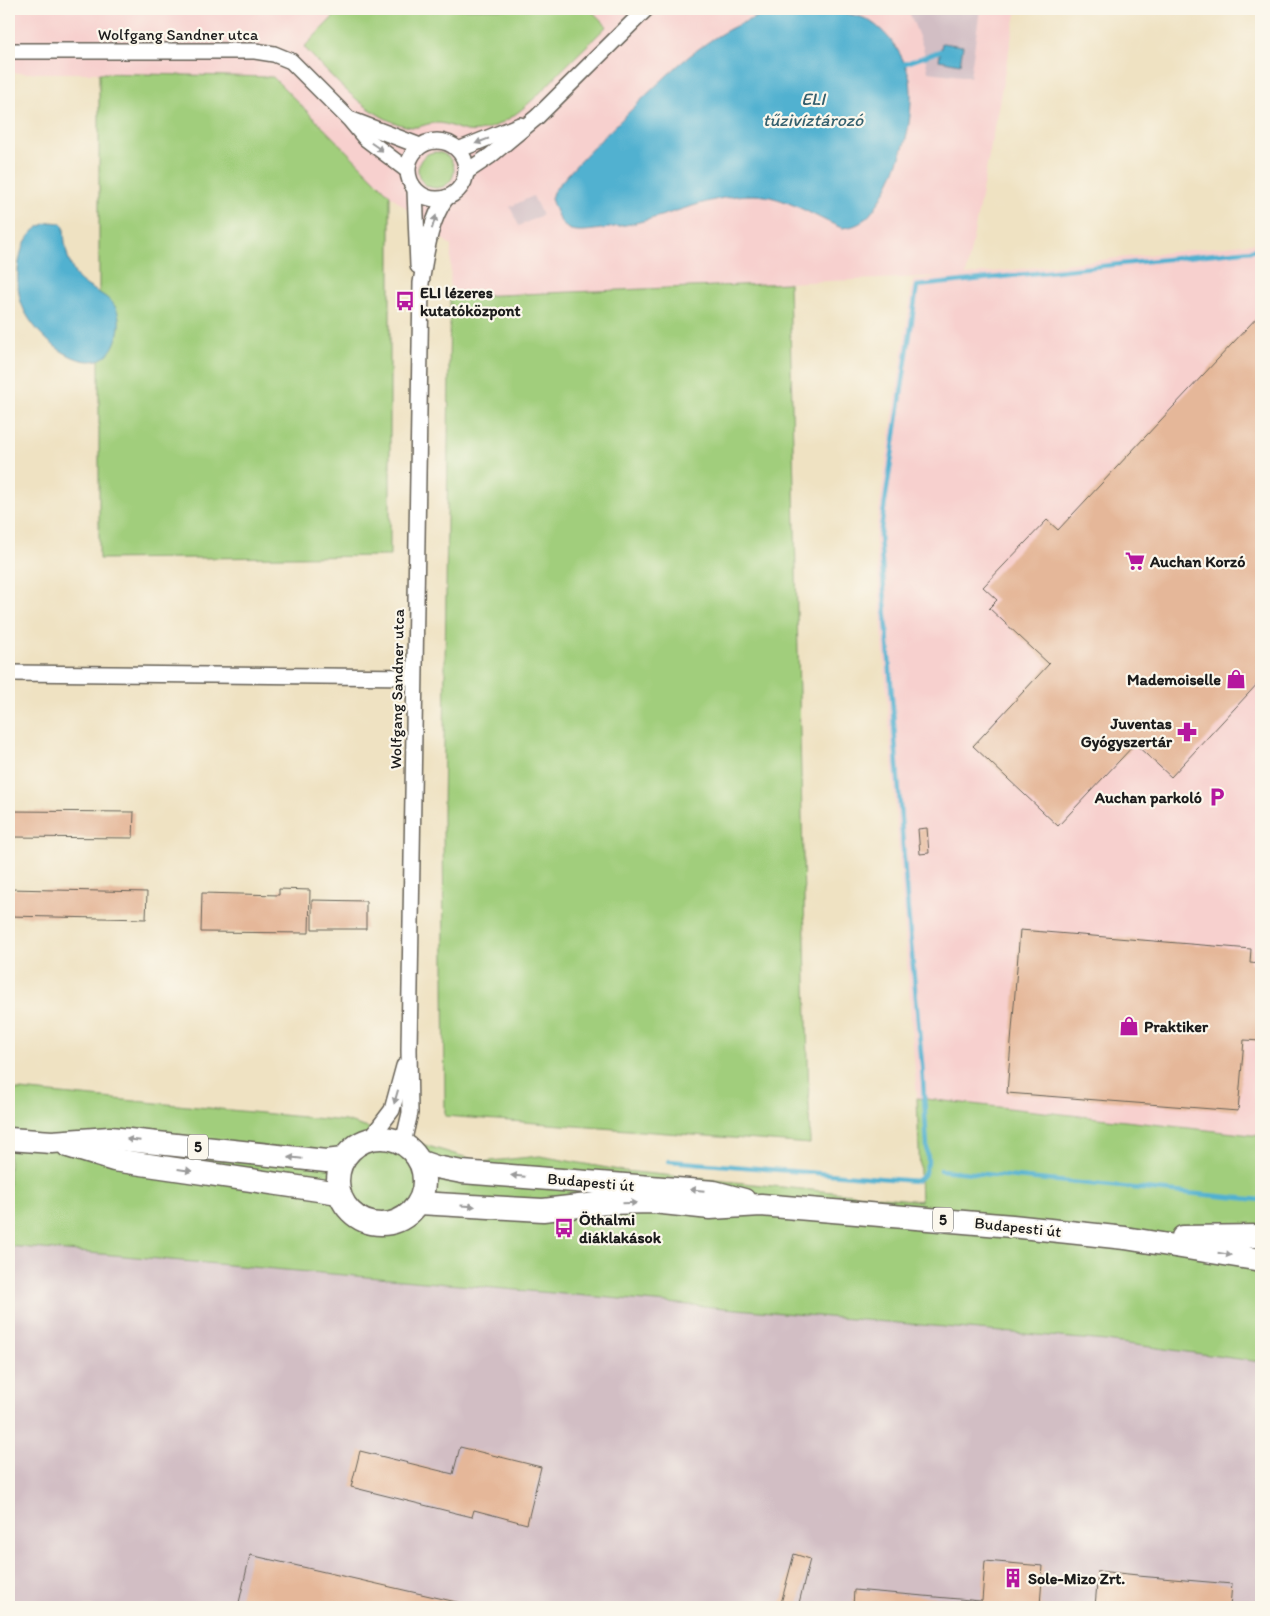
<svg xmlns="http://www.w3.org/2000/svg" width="1270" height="1616" font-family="Itim,sans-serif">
<rect width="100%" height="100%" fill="#fbf7ec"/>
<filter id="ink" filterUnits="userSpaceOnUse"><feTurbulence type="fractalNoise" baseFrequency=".02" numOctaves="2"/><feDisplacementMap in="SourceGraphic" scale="10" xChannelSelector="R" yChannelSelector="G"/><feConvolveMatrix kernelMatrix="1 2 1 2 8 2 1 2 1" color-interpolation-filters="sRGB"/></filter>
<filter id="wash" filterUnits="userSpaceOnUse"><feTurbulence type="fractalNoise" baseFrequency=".0096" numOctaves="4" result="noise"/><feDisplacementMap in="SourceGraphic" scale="20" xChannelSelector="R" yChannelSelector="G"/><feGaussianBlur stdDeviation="1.12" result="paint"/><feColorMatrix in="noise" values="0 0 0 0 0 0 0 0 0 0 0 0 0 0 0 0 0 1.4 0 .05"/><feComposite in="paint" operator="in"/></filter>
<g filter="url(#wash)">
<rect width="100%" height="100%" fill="#efe2c2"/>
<path fill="#f7d0ce" d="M9,9H1017L966,275L1261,242V1136L917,1098L875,537L913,280L949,276L450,297L451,246L390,195L273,77L99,73H9Z"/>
<g fill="#d2bec4">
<path d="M908,9H980L970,77L928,72L923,47Z"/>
<path d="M533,196L542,215L519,226L510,207Z"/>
<path d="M9,1246L1106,1341L1261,1362V1607H9Z"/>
</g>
<g fill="#a1ce7b" stroke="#5e754c">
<path d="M341,9H590L607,26C592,41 576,56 561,71C539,94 512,125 479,131C460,134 451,122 435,123C427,123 420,128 412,127C372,123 330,75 304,47Z"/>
<path d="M99,73L273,77L390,195V556L99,559Z"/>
<circle cx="436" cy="170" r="18"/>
<path d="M789,283L810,1144L445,1116L443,814L450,297Z"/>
<path d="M9,1089L345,1121L481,1162L540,1156L624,1171L921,1201L917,1098L1261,1136V1362L1106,1341L9,1246Z"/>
</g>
<g fill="#51b1d0" stroke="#366676">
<path d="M794,12C812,12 850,11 866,19C887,30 905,56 910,80C912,95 911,113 908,129C904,153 882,207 863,221C856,226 850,227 842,228C814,217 784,195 753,195C713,195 674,214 635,223C627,225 618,226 609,228C598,229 582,233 571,230C560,227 555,209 551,199L553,192C576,163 603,138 629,112C669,73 706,34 760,16C770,12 783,13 794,12Z"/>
<path d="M942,43L963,46L960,64L939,60Z"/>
<path d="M51,222L60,223L64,226C64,242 67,260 75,274C87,294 123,293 119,327C109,398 33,342 21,302C16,286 17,265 22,249C27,236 36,225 51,222Z"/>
</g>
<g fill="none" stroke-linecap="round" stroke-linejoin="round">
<g stroke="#51b1d0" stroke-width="4.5">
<path d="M904,64L940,51"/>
<path d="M669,1161L916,1181L924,1175L928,1162L922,1064L907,900L880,536L917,286L1261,249"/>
<path d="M940,1170L1261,1200"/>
</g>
</g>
<g id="blocks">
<g fill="#e5b799">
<path d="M1261,313V680L1171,777L1135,744L1058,826L973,746L1049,664L989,608L997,600L983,587L1047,520L1058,530Z"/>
<path d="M9,811L134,812L133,838L9,837Z"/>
<path d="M927,828L929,853L920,854L918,829Z"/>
<path d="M9,889L147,892L146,919L9,916Z"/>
<path d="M279,889L310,890L309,933L201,932L202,893L279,895Z"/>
<path d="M312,900L366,901V929H312Z"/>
<path d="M1020,930L1251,949L1250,963L1261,964V1041L1244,1040L1238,1111L1007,1093Z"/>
<path d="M460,1447L541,1467L527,1524L474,1510L472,1517L351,1487L360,1451L453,1474Z"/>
<path d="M794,1554L810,1559L798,1607H780Z"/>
<path d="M250,1555L474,1606V1607H238Z"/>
<path d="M985,1561L1043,1566L1040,1605L1046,1606V1607H853L854,1590L982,1601Z"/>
<path d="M1098,1571L1138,1575V1576L1232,1584L1230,1607H1095Z"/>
</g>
</g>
</g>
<g filter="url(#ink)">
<use href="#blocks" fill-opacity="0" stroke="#666156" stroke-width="1"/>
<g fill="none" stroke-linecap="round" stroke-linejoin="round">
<defs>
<g id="street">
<path d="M9,51H255L274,54L291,61L350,120L365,138L407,170"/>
<path d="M352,120L420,146"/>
<circle cx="437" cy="170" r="29"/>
<path d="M458,150L520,125"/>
<path d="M466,172L490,156L537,117L646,9"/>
<path d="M415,190L418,266"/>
<path d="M9,673L414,677"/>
<path d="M370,1139L392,1110L404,1066"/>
<path d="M403,1143L410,1113L409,1050L421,283C426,254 429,222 446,198"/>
</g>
<g id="primary">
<circle cx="381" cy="1181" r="43"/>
<path d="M9,1139L52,1142L110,1138L326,1161L343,1159"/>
<path d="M68,1146L114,1160L339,1193"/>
<path d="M421,1162L436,1167L462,1172L714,1192L744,1200"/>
<path d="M419,1203L543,1210L606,1203L653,1202L710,1208L761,1205L1012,1226L1125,1238L1261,1260"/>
<path d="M1183,1237L1261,1236"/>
</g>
</defs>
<use href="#street" stroke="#666156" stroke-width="18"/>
<use href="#primary" stroke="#666156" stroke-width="25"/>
<use href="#street" stroke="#fff" stroke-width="15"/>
<use href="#primary" stroke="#fff" stroke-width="22"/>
</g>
<defs><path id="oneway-solid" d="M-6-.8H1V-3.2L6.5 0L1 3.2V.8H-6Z" transform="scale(1.25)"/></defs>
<g fill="#999">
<use href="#oneway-solid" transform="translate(482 141) rotate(159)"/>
<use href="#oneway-solid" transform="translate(377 147) rotate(35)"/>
<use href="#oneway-solid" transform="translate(434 222) rotate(-73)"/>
<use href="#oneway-solid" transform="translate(396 1097) rotate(106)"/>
<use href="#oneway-solid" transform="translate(133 1140) rotate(-174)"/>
<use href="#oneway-solid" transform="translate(295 1158) rotate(-174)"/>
<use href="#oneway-solid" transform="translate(185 1170) rotate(8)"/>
<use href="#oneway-solid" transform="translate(518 1176) rotate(-175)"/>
<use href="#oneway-solid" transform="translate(697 1190) rotate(-175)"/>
<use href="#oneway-solid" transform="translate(630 1203) rotate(-2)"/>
<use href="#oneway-solid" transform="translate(468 1206) rotate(3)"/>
<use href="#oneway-solid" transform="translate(1225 1254) rotate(9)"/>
</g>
</g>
<defs>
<symbol id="bus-bare" viewBox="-9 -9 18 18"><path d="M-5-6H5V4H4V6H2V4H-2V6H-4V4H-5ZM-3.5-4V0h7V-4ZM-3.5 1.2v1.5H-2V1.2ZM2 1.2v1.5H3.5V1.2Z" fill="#b5179e" stroke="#fbf7ec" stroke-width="2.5" paint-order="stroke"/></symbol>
<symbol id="supermarket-bare" viewBox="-9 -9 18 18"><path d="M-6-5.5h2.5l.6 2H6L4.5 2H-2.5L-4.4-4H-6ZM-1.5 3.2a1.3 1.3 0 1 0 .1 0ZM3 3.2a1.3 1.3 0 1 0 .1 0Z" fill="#b5179e" stroke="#fbf7ec" stroke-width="2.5" paint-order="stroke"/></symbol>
<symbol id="shop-bare" viewBox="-9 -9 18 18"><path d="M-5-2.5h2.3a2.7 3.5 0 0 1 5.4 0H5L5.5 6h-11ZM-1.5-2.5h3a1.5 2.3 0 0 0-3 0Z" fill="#b5179e" stroke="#fbf7ec" stroke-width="2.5" paint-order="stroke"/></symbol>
<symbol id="pharmacy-bare" viewBox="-9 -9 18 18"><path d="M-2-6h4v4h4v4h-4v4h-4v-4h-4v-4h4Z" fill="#b5179e" stroke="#fbf7ec" stroke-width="2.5" paint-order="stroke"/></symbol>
<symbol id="parking-bare" viewBox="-9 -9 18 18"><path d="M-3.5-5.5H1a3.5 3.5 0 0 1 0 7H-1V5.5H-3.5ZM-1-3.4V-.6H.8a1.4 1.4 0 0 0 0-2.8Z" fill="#b5179e" stroke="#fbf7ec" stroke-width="2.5" paint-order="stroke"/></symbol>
<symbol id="building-bare" viewBox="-9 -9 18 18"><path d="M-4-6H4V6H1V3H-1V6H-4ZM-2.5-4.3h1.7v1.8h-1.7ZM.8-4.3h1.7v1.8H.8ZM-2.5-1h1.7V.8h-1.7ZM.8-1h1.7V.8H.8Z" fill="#b5179e" stroke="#fbf7ec" stroke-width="2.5" paint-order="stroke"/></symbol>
</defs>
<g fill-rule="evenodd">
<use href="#bus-bare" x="391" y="287" width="28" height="28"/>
<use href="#supermarket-bare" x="1121" y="547" width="28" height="28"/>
<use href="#shop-bare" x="1222" y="665" width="28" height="28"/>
<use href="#pharmacy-bare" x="1173" y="718" width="28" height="28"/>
<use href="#parking-bare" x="1203" y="783" width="28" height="28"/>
<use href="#shop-bare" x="1115" y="1012" width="28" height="28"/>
<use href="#bus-bare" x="550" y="1214" width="28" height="28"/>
<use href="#building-bare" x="999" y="1564" width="28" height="28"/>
</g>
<g text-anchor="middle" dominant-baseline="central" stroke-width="4.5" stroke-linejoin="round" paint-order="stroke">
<g fill="#fbf7ec" stroke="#5f5e5a" stroke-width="1">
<rect x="188" y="1134.5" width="20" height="25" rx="4"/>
<rect x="933" y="1207.5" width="20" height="25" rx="4"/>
</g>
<g font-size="15" font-weight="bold" fill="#1c1c1c">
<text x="198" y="1147">5</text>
<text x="943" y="1220">5</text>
</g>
<g font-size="16" fill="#1c1c1c" stroke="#fbf7ec">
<text x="178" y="34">Wolfgang Sandner utca</text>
<text transform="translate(397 689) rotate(-89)">Wolfgang Sandner utca</text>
<text transform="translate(591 1182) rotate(5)">Budapesti út</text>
<text transform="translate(1018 1227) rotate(6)">Budapesti út</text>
</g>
<g font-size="16" font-weight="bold" fill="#1c1c1c" stroke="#fbf7ec" text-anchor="start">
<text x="420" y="292">ELI lézeres<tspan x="420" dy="18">kutatóközpont</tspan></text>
<text x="1150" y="561">Auchan Korzó</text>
<text x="1221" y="679" text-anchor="end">Mademoiselle</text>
<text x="1172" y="723" text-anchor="end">Juventas<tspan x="1172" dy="18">Gyógyszertár</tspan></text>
<text x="1202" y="797" text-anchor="end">Auchan parkoló</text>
<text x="1144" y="1026">Praktiker</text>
<text x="579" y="1219">Öthalmi<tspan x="579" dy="18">diáklakások</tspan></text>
<text x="1028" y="1578">Sole-Mizo Zrt.</text>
</g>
<g font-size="18" font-style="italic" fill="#345f6d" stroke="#fbf7ec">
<text x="813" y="99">ELI<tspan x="813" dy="21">tűzivíztározó</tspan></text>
</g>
</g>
<rect width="1270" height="1616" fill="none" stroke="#fbf7ec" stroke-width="30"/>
</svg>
